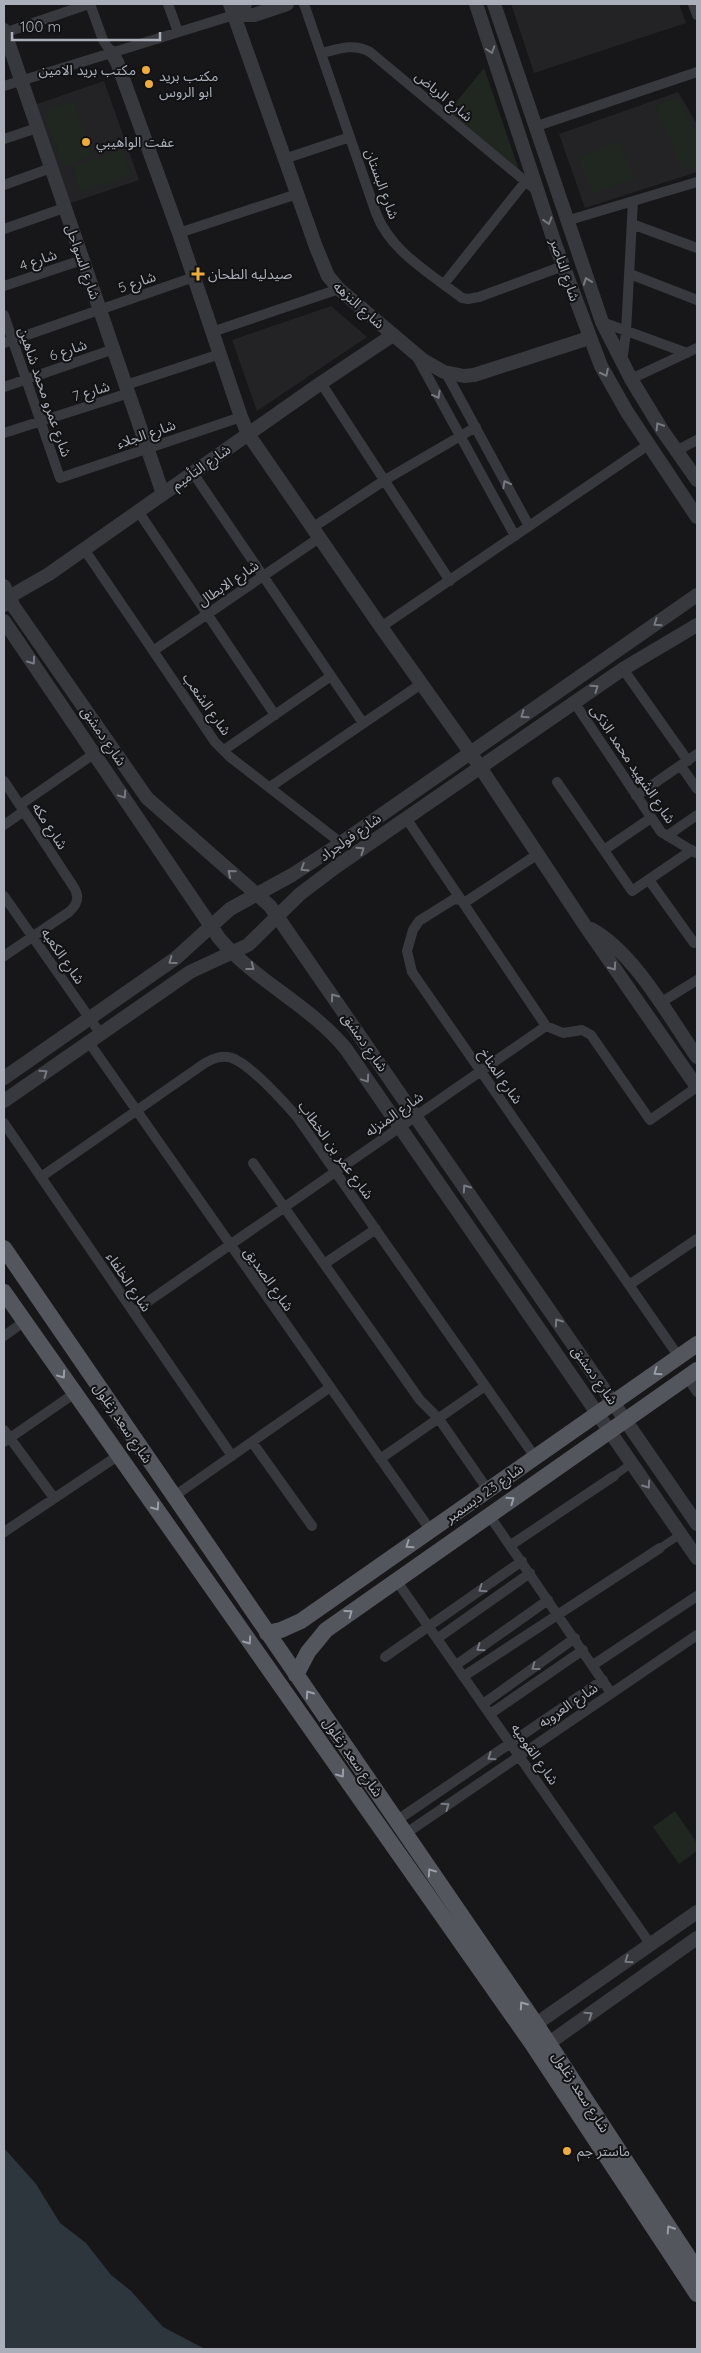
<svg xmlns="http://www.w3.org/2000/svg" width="701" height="2353" font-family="Quicksand,'Noto Sans Arabic',sans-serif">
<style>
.built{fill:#232326}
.green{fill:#1f2720}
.water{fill:#2d363d}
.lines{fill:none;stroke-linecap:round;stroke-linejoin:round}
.pedestrian{stroke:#38393e;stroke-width:8}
.minor{stroke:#38393e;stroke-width:10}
.tertiary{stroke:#38393e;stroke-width:14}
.primary{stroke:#54565d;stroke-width:16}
.oneway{stroke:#777a82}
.oneway2{stroke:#999da7}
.poi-dot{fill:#eead3a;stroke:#121214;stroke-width:2}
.labels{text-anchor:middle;stroke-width:4;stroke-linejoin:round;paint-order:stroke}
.poi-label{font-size:14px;fill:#aaafb9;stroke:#121214;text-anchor:start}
.street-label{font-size:14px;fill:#aaafb9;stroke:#121214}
</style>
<rect width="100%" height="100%" fill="#171719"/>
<!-- built -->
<path class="built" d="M511 4H679L686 23 534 73Z
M104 81 139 180 68 204 34 105Z
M678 92 697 124V172L585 208 559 134Z
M331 306 367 337 257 411 232 340Z"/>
<!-- green -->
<path class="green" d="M484 68 519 170 448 112Z
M677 97 697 134V166L683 170 655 105Z
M73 101 92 155 63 166 43 111Z
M619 141 634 178 592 193 579 157Z
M122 150 131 175 80 192 72 167Z
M675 1811 697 1843V1851L679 1864 653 1827Z"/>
<!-- water -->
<path class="water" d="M4 2148 36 2184 60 2223 86 2243 111 2275 131 2291 163 2327 205 2349H4Z"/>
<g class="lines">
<!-- pedestrian -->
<path class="pedestrian" d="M614 1476 632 1463
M660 1548 681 1534"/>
<!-- minor -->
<path class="minor" d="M90 4 103 40 111 52
M168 4 178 32
M304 4 376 213C390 251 431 274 462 298L468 299 479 297 563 266
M693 4 697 15
M4 33 89 4
M322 53C339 49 353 43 370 52L537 191
M4 86 234 15
M537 126 697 72
M4 139 37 128
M284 159 350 137
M4 185 51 168
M566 221 697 182
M632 224 697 248
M4 229 64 208
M179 233 297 194
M630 274 697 300
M444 284 529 177
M4 286 82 260
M4 315 60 478 241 417
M602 322 687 353
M212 332 339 289
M4 343 194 277
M417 357 515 536
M622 362 626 332 633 201
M446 373 529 526
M631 379 697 348
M321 383 450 581
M126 385 220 354
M4 387 114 349
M4 433 129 393
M676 451 697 440
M193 473 363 723
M138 511 275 715
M312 528 385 480 476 427
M84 549 215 742 230 757 341 843
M381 627 648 445
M153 651 319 538
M623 669 688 761
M574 702 661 832 696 853
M224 750 331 676
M681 766 697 789
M4 781 73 886C80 896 78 904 69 912L4 956
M557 782 632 891 692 850
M270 787 421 684
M636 796 697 754
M20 805 95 753
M406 818 546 1026
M4 825 24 811
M667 836 697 815
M604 850 651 818
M538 854 467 901 454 899 419 921 413 930 407 951 412 972 679 1357
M649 880 694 943
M4 896 100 1033
M660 1003 697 980
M88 1041 431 1531
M4 1123 232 1456
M253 1163 420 1400 439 1419 488 1490
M41 1177 205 1063C214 1058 222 1055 232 1058 251 1065 283 1101 297 1117L535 1457
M324 1264 376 1229
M629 1285 697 1239
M133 1312 546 1026 563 1033 582 1030 591 1035 650 1120 697 1087
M4 1336 25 1321
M687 1377 697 1392
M4 1430 54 1498
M4 1442 75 1393
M252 1442 312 1526
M380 1459 485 1386
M173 1497 329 1388
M489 1515 611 1693
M4 1532 119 1455
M511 1545 614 1476
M396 1580 651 1945
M438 1638 530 1573
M385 1657 522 1561
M456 1665 548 1600
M593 1665 697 1596
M464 1676 660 1548
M483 1704 575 1638
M490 1714 583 1650
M396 1821 603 1680
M405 1834 697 1635"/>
<!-- tertiary -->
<path class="tertiary" d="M230 4 316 247 328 276 339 289 423 360 444 372 464 376 474 375 589 338
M476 4 555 244 601 366 627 412 697 517
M494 4 602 322 631 379 662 430 697 480
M234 15H254L287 4
M234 15 245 4
M4 30 163 494
M111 52 117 62 179 233 241 417 248 434 381 627 470 752 586 927 697 1087
M4 586 14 607 147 798 270 906 697 1524
M4 605 9 597 49 574 321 383 393 335
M4 621 219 938C255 981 310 1005 346 1049L697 1558
M591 929C634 952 669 1017 697 1057
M4 1078 176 958 230 909 292 875 341 843 697 595
M4 1101 190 972 248 945 300 894 337 866 623 669 697 625
M536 2024 697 1912
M549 2043 697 1938"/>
<!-- primary -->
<path class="primary" d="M4 1248 536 2024 697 2270
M4 1292 533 2045 697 2294
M267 1633 281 1630 301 1621 697 1344
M296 1675 308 1652 326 1630 697 1370"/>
</g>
<!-- one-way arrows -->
<defs><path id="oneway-chevron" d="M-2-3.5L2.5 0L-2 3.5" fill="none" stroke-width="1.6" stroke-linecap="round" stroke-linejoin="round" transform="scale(1.25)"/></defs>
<g class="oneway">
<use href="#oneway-chevron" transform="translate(491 50) rotate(72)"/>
<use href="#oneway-chevron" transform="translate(548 221) rotate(73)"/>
<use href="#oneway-chevron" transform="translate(587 281) rotate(-110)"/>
<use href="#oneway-chevron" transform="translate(605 373) rotate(63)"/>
<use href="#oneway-chevron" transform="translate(437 395) rotate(61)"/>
<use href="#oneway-chevron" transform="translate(659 426) rotate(-122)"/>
<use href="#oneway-chevron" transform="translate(506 484) rotate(-118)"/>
<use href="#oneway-chevron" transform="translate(657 623) rotate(145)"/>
<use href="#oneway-chevron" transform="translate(32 661) rotate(55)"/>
<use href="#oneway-chevron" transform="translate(595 688) rotate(-35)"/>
<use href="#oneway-chevron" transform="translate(524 715) rotate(145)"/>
<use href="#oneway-chevron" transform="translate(123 795) rotate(56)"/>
<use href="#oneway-chevron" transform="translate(361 850) rotate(-35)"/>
<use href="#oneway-chevron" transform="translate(304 868) rotate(148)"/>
<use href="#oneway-chevron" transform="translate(231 873) rotate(-140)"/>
<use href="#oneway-chevron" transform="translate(172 961) rotate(144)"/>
<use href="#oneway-chevron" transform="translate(251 967) rotate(38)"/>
<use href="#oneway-chevron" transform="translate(613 967) rotate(55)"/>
<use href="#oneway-chevron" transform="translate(334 997) rotate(-125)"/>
<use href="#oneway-chevron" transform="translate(44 1073) rotate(-35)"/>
<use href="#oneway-chevron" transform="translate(366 1079) rotate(56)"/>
<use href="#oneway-chevron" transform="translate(466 1188) rotate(-125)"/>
<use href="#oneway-chevron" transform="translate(558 1322) rotate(-125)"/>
<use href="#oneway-chevron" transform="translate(647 1485) rotate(55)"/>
<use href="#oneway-chevron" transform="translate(482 1589) rotate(145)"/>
<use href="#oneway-chevron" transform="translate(480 1648) rotate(145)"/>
<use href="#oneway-chevron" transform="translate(535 1667) rotate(144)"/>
<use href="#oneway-chevron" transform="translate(491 1757) rotate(145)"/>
<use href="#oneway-chevron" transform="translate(446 1806) rotate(-35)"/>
<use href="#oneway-chevron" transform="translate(628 1960) rotate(145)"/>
<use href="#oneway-chevron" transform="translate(589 2015) rotate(-35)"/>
</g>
<g class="oneway2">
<use href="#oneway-chevron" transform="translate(657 1372) rotate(145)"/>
<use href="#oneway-chevron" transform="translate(62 1375) rotate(55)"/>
<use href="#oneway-chevron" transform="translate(511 1500) rotate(-35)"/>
<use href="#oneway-chevron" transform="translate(156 1507) rotate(55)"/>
<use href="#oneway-chevron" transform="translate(409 1545) rotate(145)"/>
<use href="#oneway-chevron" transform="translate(349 1613) rotate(-36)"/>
<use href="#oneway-chevron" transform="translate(248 1641) rotate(55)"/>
<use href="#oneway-chevron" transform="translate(309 1694) rotate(-125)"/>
<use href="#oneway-chevron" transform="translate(341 1774) rotate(55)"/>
<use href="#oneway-chevron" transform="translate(431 1872) rotate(-125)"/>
<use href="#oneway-chevron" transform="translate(523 2005) rotate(-125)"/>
<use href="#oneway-chevron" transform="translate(670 2229) rotate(-123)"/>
</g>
<!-- markers -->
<g class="poi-dot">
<circle cx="146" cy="70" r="5"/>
<circle cx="149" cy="84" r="5"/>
<circle cx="86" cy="142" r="5"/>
<path d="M195.5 266.5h5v5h5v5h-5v5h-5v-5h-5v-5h5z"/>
<circle cx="567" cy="2151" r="5"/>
</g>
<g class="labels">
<!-- poi labels -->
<g class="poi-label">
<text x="136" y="75" text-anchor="end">مكتب بريد الامين</text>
<text x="159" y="81">مكتب بريد<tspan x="159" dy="16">ابو الروس</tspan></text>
<text x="96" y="147">عفت الواهيبي</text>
<text x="208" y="279">صيدليه الطحان</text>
<text x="577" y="2156">ماستر جم</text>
</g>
<!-- street labels -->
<g class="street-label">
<text transform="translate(444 96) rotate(40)" y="5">شارع الرياض</text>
<text transform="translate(382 184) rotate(70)" y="5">شارع البستان</text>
<text transform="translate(38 260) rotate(-19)" y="5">شارع 4</text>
<text transform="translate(83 262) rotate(71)" y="5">شارع السواحل</text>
<text transform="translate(565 270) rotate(71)" y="5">شارع الناصر</text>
<text transform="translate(137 282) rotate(-19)" y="5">شارع 5</text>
<text transform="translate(359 305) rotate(42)" y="5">شارع النزهه</text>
<text transform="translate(68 350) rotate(-19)" y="5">شارع 6</text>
<text transform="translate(91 391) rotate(-17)" y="5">شارع 7</text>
<text transform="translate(45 392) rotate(71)" y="5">شارع عمرو محمد شاهين</text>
<text transform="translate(146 434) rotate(-19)" y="5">شارع الجلاء</text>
<text transform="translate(201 467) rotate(-35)" y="5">شارع التأميم</text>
<text transform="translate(228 583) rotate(-34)" y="5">شارع الابطال</text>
<text transform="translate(207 704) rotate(55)" y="5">شارع الشعب</text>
<text transform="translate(104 736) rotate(56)" y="5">شارع دمشق</text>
<text transform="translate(633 764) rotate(56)" y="5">شارع الشهيد محمد الذكى</text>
<text transform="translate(50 826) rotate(57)" y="5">شارع مكه</text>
<text transform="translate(350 837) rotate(-35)" y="5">شارع فولجراد</text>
<text transform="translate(63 956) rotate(55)" y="5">شارع الكعبه</text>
<text transform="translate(365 1042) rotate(55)" y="5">شارع دمشق</text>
<text transform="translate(501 1076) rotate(55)" y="5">شارع المناخ</text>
<text transform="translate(394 1114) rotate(-35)" y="5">شارع المنزله</text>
<text transform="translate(336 1150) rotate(54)" y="5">شارع عمر بن الخطاب</text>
<text transform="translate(269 1279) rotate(55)" y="5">شارع الصديق</text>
<text transform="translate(129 1282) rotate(56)" y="5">شارع الخلفاء</text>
<text transform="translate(595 1375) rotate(55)" y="5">شارع دمشق</text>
<text transform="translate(123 1423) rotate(56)" y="5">شارع سعد زغلول</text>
<text transform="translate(484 1493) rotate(-35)" y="5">شارع 23 ديسمبر</text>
<text transform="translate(568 1705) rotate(-34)" y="5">شارع العروبه</text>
<text transform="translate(535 1754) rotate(55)" y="5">شارع القوميه</text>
<text transform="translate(353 1757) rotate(55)" y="5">شارع سعد زغلول</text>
<text transform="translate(581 2092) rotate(57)" y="5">شارع سعد زغلول</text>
</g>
</g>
<!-- border -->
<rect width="701" height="2353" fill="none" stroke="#aaafb9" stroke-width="10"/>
<!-- scale -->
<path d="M12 32v8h148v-8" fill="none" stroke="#aaafb9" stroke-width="2.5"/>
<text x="20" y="32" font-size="15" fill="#aaafb9" stroke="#121214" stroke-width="4" paint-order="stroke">100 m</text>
</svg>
